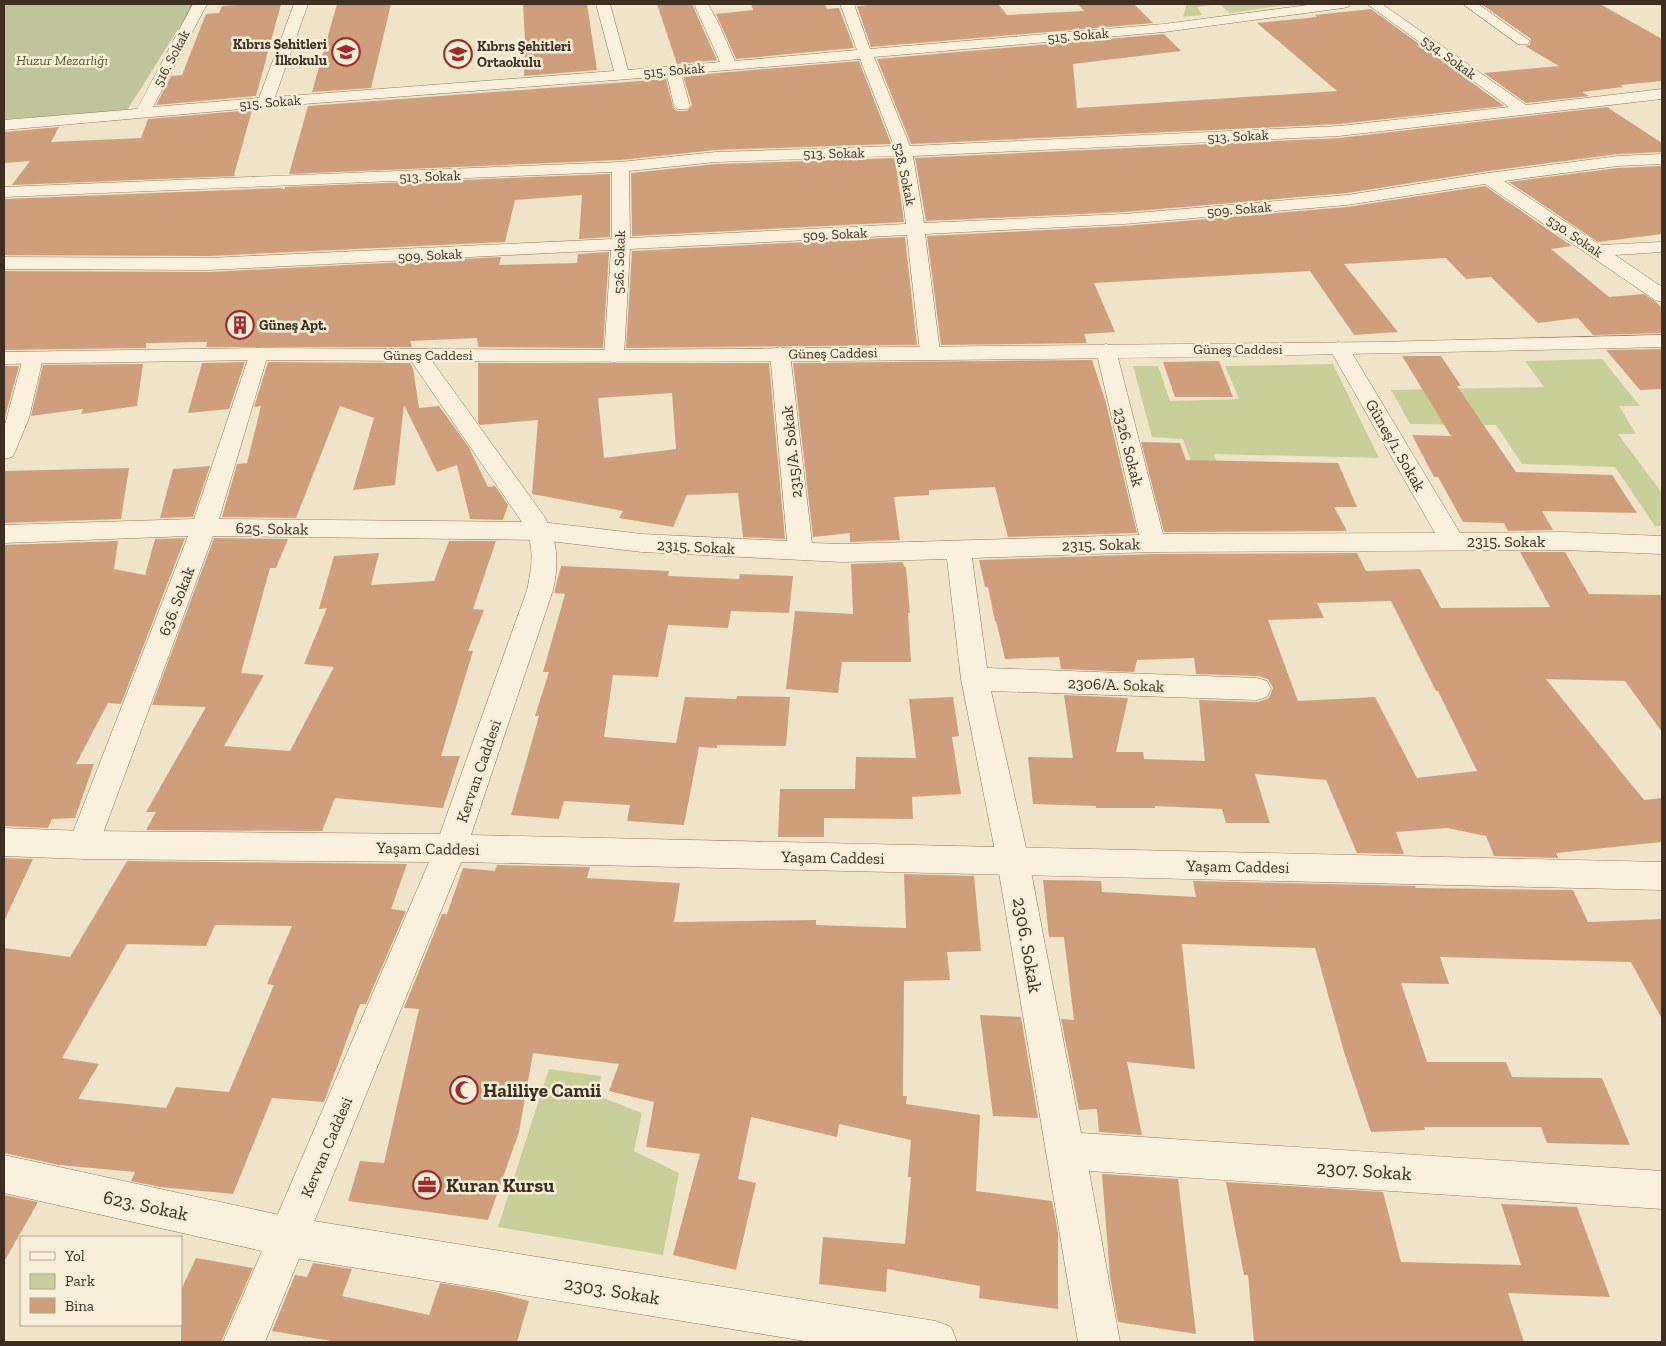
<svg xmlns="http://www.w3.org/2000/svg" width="1666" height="1346" font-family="'Zilla Slab',serif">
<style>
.green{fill:#c9cf9b}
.cemetery{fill:#bfc49a}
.building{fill:#cf9f7d;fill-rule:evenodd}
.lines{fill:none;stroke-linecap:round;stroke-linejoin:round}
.minor-casing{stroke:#8d765c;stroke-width:1}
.tertiary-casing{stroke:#8d765c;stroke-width:1}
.minor{fill:#faf1dc;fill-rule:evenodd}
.tertiary{fill:#faf1dc;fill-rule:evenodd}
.labels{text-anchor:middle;stroke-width:5;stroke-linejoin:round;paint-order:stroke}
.far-street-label{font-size:14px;fill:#3d2e20;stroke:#f7eed8}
.far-poi-label{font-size:14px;font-weight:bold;fill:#3d2e20;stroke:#f7eed8;text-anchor:start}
.far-park-label{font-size:14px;font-style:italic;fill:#4d5a26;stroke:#f7eed8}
.street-label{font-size:16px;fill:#3d2e20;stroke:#f7eed8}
.near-street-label{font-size:19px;fill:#3d2e20;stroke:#f7eed8}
.near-poi-label{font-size:19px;font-weight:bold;fill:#3d2e20;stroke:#f7eed8;text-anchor:start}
</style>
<rect width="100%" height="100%" fill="#f0e4c8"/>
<!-- green -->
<path class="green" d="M1187 4H1293L1230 13 1219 4 1197 7 1202 15 1183 17Z
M1602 359 1640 406H1619L1636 434H1618L1662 493V526H1655L1615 467 1522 464 1496 425 1410 424 1391 390 1544 387 1525 361Z
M1333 364 1379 458 1214 454 1237 523H1213L1183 439 1152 437 1133 366H1158L1170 401 1239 399 1225 366Z
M549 1069 601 1076 598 1096 642 1113 634 1151 679 1173 663 1255 498 1227Z"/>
<!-- cemetery -->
<path class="cemetery" d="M4 4H194L126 112 4 119Z"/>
<!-- building -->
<path class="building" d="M253 4H281L256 96 156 105 171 76 182 75 206 14 219 13 222 6Z
M337 4H391L371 88 312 92Z
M523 4H587L597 70 524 76 525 39Z
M657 4H692L717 60 677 64Z
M751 4H825L827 9 839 8 854 48 736 59 716 14 753 10Z
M878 4H998L1007 15 1084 11 1078 4H1134L1153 23 871 47 857 6Z
M1481 4H1600L1662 39V81L1620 85 1623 87 1582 92 1589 96 1526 103 1484 73 1559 66 1525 46 1530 45 1531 39Z
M1371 9 1504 106 1339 124 911 144 877 59 1164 34 1181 51 1073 64 1077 108 1337 91 1257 23 1317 17 1315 15Z
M859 61 891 144 716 150 620 160 289 174 308 106 666 79 673 107 677 111H687L692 105 683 76Z
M1607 107 1662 143V152L1618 154 1488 171 1347 193 1124 212 926 221 915 158 1339 138Z
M252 110 234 175 236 176 12 185 30 161 4 163V132L59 127 51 142 141 138 148 119Z
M895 158 904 222 632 236 631 173 716 164Z
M1662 166V234L1598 242 1509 182 1618 168Z
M610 174V237L579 239 582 195 515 200 505 242 209 256 4 255V199L279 188 285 189V187Z
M1485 186 1572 246 1551 249 1609 297 1644 294 1656 302 1662 308V333L1593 335 1578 318 1538 323 1491 277 1466 279 1446 258 1344 264 1398 332 1354 335 1310 271 1094 283 1115 332 1084 334 1087 343 941 345 927 236 1124 226 1347 207Z
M905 237 917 345 626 348 632 251Z
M609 252 603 348 478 347 477 338 410 341 412 347H206L207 342 146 343V348L4 350V271L209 272 501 257 499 265 577 263 578 254Z
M1662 349V389L1640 390 1606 350Z
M1402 356H1441L1461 386H1457L1516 472 1612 475 1637 513 1542 511 1553 530 1508 531 1504 523 1463 522 1438 477H1434L1412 435 1451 436Z
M1092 360 1106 403 1137 533 1008 537 995 487 929 490V495L894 497 900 540 850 542V533L813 537 793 363Z
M1219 361 1233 397H1175L1163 362Z
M245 362 229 409 188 413 202 363Z
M268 362 410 363 413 368 419 408 439 406 468 446 488 487 495 486 508 505 503 520 470 519 457 465 437 472 404 405 395 485 353 490 374 418 340 406 296 518 222 517 237 464 247 463 261 406 254 407Z
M478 363H769L785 539 743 537 738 493 687 495 673 527 619 518 623 511 532 494 538 420 480 425 478 422ZM672 393 676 449 604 458 598 398Z
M143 364 137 406 81 414 83 409 31 416 43 365Z
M4 366H19L4 421Z
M1141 442 1180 443 1186 460 1338 463 1357 507H1334L1347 531 1164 532Z
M210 466 193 517 160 518 173 469Z
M129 468 121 519 4 523V471Z
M185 538 121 704 108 703 76 764H94L75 818 52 819 48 828 4 826V545L118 541 114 569 145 575 155 539Z
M214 538 288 539 276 568H270L241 673 264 675 224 746 290 751 334 667 304 664 327 608 319 609 334 556 379 553 371 585 434 581 449 541H496L473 609 484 610 468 651H473L441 756H460L443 808 335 798 322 831 146 830 156 812H146L206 707 152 705Z
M1520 552H1565L1589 594 1662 595V732L1625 681 1546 679 1644 800 1662 798V842L1556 853 1558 858 1494 856 1486 836 1447 828 1396 832 1404 854 1357 853 1326 780 1255 774 1270 823H1226L1222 809 1155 806V808H1096V806L1033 804 1028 757 1073 758 1064 695 1128 698 1116 752H1143L1144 759 1205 761 1199 700 1258 702 1269 698 1273 688 1268 679 1258 676 1196 674 1194 658 1137 660 1134 672 1061 669 1059 657 1005 659 996 621H995L988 587H985L979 560 1153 554 1357 553 1366 571 1420 569 1441 608 1550 607ZM1391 601 1436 691H1438L1477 771 1417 778 1375 697 1298 701 1268 620 1324 618 1317 603Z
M903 562 904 567H906L910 613H908L911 662H842L838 693 786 689 795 611 853 614 851 564Z
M561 566 669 571 668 576 739 579 740 574 793 576 789 613 731 611 728 628 668 625 658 677 613 675 604 737 676 743 685 697 736 699 737 696 790 697 786 746 717 745V748L699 747 684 825 627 821 630 805 564 801 559 819 511 815 539 716H535L549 672H543L565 594 554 593Z
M953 697 959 736 952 737 961 794 912 797 913 819 824 818V837H778L780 789H855L856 757 916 758 909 699Z
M4 858 33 859 4 921Z
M127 861 407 864 391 909 406 911 366 1004H360L324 1102 272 1098 233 1194 160 1187 131 1181 135 1172 59 1165 4 1153V948L70 957ZM215 925 292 926 267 984 274 985 229 1092 176 1087 166 1108 78 1099 99 1064 62 1058 127 944 206 946Z
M497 865 590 867 587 878 680 883 674 922 816 920V925L906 928 904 874 974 876 981 951 947 952 950 980 904 981 903 1096H907L906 1104 980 1115 976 1191 1052 1201 1058 1232V1309L979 1298 980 1286 887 1269 886 1292 819 1284 823 1237 905 1244 911 1177H908L911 1140 839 1124 837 1137 751 1117 738 1179 756 1183 736 1270 673 1255 700 1154 646 1147 654 1102 609 1091 619 1064 533 1053 519 1132 488 1220 348 1201 360 1161 384 1163 419 1009 404 1008 442 914H447L463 868 495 871Z
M1043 880 1101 881 1102 892 1196 897 1193 881 1415 886 1416 888 1573 890 1588 922 1662 919V1019L1631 962 1440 957 1449 984 1401 983 1427 1062H1506L1512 1077 1602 1078 1630 1145 1547 1143 1541 1127H1424L1425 1130 1371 1132 1345 1055 1315 948 1182 944 1195 1069 1127 1062 1142 1135 1099 1132 1097 1109 1079 1110 1061 1019 1074 1020 1064 937H1049Z
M980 1015 1021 1017 1038 1118 993 1116Z
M1102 1174 1178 1179 1196 1334 1118 1322 1110 1276Z
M1226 1182 1383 1192 1401 1262 1521 1265 1501 1204 1577 1207 1610 1297 1508 1293 1524 1342H1254L1248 1275H1244Z
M4 1195 38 1202 4 1262Z
M196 1258 253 1268 221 1342H181V1290Z
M313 1263 352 1269 342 1296 429 1315 440 1283 495 1292 529 1301 517 1342H337L272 1331 295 1275 307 1277Z"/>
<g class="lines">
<defs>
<path id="minor" d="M193 4H207L153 107 259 98 294 4H308L275 97 614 71 596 4H610L628 70 720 62 694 4H708L718 22 735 61 857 50 840 4H854L870 49 1164 24 1315 4H1350L1348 7 1343 8 1164 32 874 57 910 146 1339 126 1509 107 1367 4H1382L1526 105 1662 89V99L1339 136 913 156 924 223 1124 214 1347 195 1488 173 1618 156 1662 154V164L1618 166 1504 181 1600 245 1662 242V252L1615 255 1662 287V302L1655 300 1485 184 1347 205 1124 224 925 234 940 352 937 356 930 358 923 356 920 352 907 235 630 249 624 356 621 360 614 362 607 360 604 356 611 250 209 270 4 269V257L209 258 612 239V172L4 197V187L620 162 716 152 894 146 860 59 681 74 690 106 687 109H677L674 106 667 76 265 107 4 130V120L137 109ZM897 156 906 224 630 238 629 171 716 162Z
M1463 4H1478L1530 41 1528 44H1518Z
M1339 342 1346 344 1349 348 1460 533 1564 532 1662 536V554L1564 550 1153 552 972 558 987 668 1257 678 1267 681 1271 689 1267 697 1257 700 991 691 1029 861 1081 1133 1662 1171V1209L1089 1171 1120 1342H1078L997 861 961 679 947 559 842 562 642 552 541 540 213 536 95 855 84 859 73 855 68 845 188 536 4 543V525L194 519 251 350 258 348 265 350 268 354 219 519 541 522 642 534 787 541 770 353 773 349 780 347 787 349 790 353 812 543 842 544 1139 535 1096 350 1099 346 1106 344 1113 346 1116 350 1163 534 1435 533 1329 348 1332 344Z
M33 352 40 354 43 358 29 418 15 452 12 457 4 459V428L23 358 26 354Z
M4 1155 289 1217 936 1321 951 1327 957 1342H811L289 1257 4 1193Z"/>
<path id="tertiary" d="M1662 335V347C1252 357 842 364 432 361L544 516C558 540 559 563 553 590L471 835 1662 862V890L461 862 265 1342H223L429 862 84 859 4 856V828L84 831 440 834 527 590C532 568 535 546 524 525L411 361 258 360 4 364V352L258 348 614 350 1378 342Z"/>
</defs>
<!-- minor casing -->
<use href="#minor" class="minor-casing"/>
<!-- tertiary casing -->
<use href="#tertiary" class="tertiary-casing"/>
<!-- minor -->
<use href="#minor" class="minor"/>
<!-- tertiary -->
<use href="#tertiary" class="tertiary"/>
</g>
<!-- icons -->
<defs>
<symbol id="school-ring" viewBox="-11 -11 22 22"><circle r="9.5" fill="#f7eed8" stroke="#9e2a2b" stroke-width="1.5"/><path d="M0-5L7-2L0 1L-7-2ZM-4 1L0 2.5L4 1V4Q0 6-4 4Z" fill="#9e2a2b"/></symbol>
<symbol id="building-ring" viewBox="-11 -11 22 22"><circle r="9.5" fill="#f7eed8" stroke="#9e2a2b" stroke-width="1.5"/><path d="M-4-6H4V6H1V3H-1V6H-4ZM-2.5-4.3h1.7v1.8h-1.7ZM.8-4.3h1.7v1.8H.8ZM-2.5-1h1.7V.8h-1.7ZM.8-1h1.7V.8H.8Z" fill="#9e2a2b"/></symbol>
<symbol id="mosque-ring" viewBox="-11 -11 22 22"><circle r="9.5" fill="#f7eed8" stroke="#9e2a2b" stroke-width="1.5"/><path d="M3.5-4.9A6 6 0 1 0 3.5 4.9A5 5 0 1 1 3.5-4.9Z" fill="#9e2a2b"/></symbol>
<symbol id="office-ring" viewBox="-11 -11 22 22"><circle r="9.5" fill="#f7eed8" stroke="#9e2a2b" stroke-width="1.5"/><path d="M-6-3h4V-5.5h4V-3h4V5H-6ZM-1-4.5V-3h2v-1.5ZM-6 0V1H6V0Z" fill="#9e2a2b"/></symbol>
</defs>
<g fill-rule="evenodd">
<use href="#school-ring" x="330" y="36" width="32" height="32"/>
<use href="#school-ring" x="442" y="38" width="32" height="32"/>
<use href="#building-ring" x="224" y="309" width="32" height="32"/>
<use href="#mosque-ring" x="448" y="1074" width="32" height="32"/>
<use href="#office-ring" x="411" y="1169" width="32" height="32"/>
</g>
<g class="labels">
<!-- far-street labels -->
<g class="far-street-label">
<text transform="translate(1078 35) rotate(-5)" y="5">515. Sokak</text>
<text transform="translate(1449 57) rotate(36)" y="5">534. Sokak</text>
<text transform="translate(171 58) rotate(-62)" y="5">516. Sokak</text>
<text transform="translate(674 70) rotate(-5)" y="5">515. Sokak</text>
<text transform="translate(270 102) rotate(-5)" y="5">515. Sokak</text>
<text transform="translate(1238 136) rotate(-3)" y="5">513. Sokak</text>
<text transform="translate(834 153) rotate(-1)" y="5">513. Sokak</text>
<text transform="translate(905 174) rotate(78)" y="5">528. Sokak</text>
<text transform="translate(430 176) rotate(-2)" y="5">513. Sokak</text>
<text transform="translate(1239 209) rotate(-5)" y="5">509. Sokak</text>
<text transform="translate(835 234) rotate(-3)" y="5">509. Sokak</text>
<text transform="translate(1575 236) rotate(34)" y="5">530. Sokak</text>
<text transform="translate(430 255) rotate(-3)" y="5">509. Sokak</text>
<text transform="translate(619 262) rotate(-88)" y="5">526. Sokak</text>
<text x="1238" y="354">Güneş Caddesi</text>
<text transform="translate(833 353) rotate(-1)" y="5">Güneş Caddesi</text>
<text x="428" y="360">Güneş Caddesi</text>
</g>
<!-- far-poi labels -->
<g class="far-poi-label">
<text x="327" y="49" text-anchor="end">Kıbrıs Şehitleri<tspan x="327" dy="16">İlkokulu</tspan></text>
<text x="477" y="51">Kıbrıs Şehitleri<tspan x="477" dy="16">Ortaokulu</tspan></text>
<text x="259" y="330">Güneş Apt.</text>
</g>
<!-- far-park labels -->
<g class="far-park-label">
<text x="62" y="65">Huzur Mezarlığı</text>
</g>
<!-- street labels -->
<g class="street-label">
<text transform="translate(1396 445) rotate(60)" y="6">Güneş/1. Sokak</text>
<text transform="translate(1129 447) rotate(76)" y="6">2326. Sokak</text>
<text transform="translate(791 452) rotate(-96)" y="6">2315/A. Sokak</text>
<text transform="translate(272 528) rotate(1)" y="6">625. Sokak</text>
<text x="1506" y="547">2315. Sokak</text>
<text transform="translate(1101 544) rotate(-1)" y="6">2315. Sokak</text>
<text transform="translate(696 546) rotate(3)" y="6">2315. Sokak</text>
<text transform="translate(176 601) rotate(-69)" y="6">636. Sokak</text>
<text transform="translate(1116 684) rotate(2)" y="6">2306/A. Sokak</text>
<text transform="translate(478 771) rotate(-71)" y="6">Kervan Caddesi</text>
<text transform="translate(428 848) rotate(1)" y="6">Yaşam Caddesi</text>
<text transform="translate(833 857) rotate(1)" y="6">Yaşam Caddesi</text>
<text transform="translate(1238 866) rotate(1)" y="6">Yaşam Caddesi</text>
<text transform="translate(326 1147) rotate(-67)" y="6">Kervan Caddesi</text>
</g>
<!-- near-street labels -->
<g class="near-street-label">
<text transform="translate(1028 945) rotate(80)" y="7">2306. Sokak</text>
<text transform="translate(1364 1170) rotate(4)" y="7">2307. Sokak</text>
<text transform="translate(146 1205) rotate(12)" y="7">623. Sokak</text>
<text transform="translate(612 1290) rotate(9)" y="7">2303. Sokak</text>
</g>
<!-- near-poi labels -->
<g class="near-poi-label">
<text x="483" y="1097">Haliliye Camii</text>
<text x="446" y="1192">Kuran Kursu</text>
</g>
</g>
<!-- border -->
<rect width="1666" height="1346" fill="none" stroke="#3d2e20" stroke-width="10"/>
<!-- legend -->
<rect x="20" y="1236" width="162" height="90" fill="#f7eed8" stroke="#ada18e"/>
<rect x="30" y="1252" width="25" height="8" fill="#faf1dc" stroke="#ada18e"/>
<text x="65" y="1261" font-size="15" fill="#3d2e20">Yol</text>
<rect x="30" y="1274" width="25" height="15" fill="#c9cf9b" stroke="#ada18e"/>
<text x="65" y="1286" font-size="15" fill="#3d2e20">Park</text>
<rect x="30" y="1298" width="25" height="15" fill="#cf9f7d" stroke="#ada18e"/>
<text x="65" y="1311" font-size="15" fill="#3d2e20">Bina</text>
</svg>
